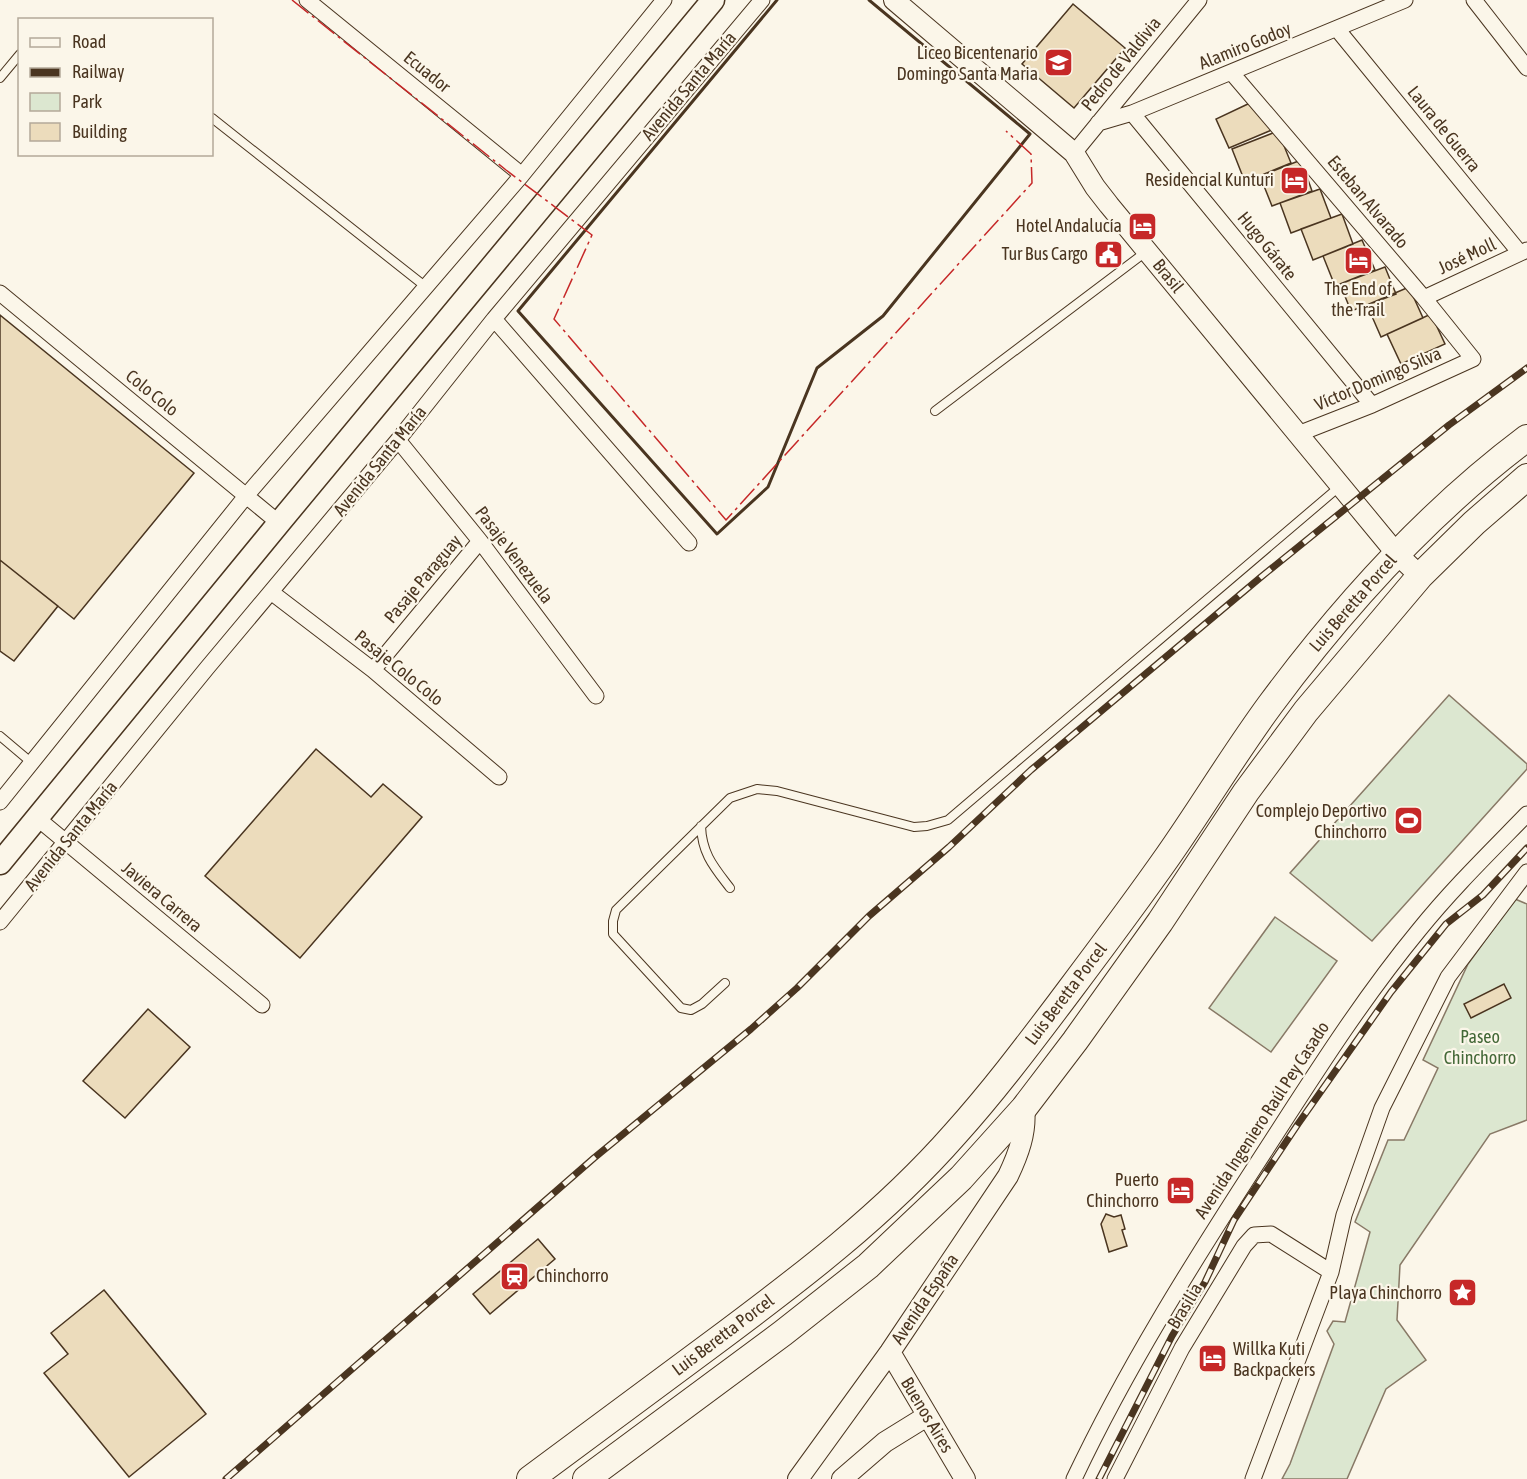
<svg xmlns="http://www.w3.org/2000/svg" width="1527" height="1479" font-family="'Asap Condensed',sans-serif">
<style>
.green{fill:#dce7d0;stroke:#887966;stroke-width:1.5}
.building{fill:#ecdcbc;stroke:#4a3520;stroke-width:1.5}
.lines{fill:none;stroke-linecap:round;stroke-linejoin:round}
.service-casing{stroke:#4a3520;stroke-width:10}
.minor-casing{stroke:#4a3520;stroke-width:17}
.tertiary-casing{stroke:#4a3520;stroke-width:22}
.secondary-casing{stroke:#4a3520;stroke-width:25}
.primary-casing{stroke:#4a3520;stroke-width:28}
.service{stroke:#fbf6e9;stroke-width:8}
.minor{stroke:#fbf6e9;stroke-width:15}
.tertiary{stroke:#fbf6e9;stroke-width:20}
.secondary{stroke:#fbf6e9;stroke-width:22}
.primary{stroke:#fbf6e9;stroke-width:26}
.rail-casing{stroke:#4a3520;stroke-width:7}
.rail{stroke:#fbf6e9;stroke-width:4.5;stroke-dasharray:14;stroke-linecap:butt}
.wall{stroke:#4a3520;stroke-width:3}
.power{stroke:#c62828;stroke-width:1.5;stroke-dasharray:21 4.5 3 4.5;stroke-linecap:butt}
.labels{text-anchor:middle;stroke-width:4.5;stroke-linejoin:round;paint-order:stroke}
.street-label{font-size:18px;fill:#4a3520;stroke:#fbf6e9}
.poi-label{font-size:18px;fill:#4a3520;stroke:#fbf6e9;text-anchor:end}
.park-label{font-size:18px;fill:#436837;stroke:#fbf6e9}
</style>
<rect width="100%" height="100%" fill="#fbf6e9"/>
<!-- green -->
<path class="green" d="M1449 695 1527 764V769L1372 941 1290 873Z
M1515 899 1527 904V1120L1490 1134 1400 1265 1397 1320 1426 1360 1386 1389 1347 1479H1282L1290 1464 1334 1344 1327 1331 1333 1321 1345 1322 1370 1232 1355 1222 1388 1140H1404L1438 1068 1423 1060 1468 964Z
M1275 917 1337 961 1271 1052 1209 1008Z"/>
<!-- building -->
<path class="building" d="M1073 4 1125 48 1074 108 1022 64Z
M1250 103 1274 129 1229 148 1216 119Z
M1278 131 1291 163 1245 182 1232 149Z
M1301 160 1312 191 1272 206 1260 176Z
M1320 189 1331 218 1291 233 1280 203Z
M1342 214 1353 244 1313 260 1301 229Z
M1362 240 1375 270 1335 286 1323 256Z
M1385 267 1396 294 1351 311 1340 284Z
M1409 287 1423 318 1381 337 1367 305Z
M1431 314 1445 344 1401 364 1387 334Z
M0 315 194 473 74 619 0 560Z
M0 560 58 606 14 661 0 651Z
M316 749 371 797 383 784 422 817 300 958 205 876Z
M1504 984 1511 998 1471 1018 1464 1004Z
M148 1009 190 1047 125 1118 83 1081Z
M1106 1214 1114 1217 1121 1215 1125 1229 1122 1230 1127 1246 1109 1252 1101 1224Z
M538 1239 555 1259 490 1314 473 1294Z
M104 1290 206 1414 129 1477 44 1373 68 1354 51 1333Z"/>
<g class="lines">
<defs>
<path id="service" d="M0 78 20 54
M212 118 426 287
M935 411 1147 251
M0 736 32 763
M701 826C702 854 714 867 730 888
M725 983 702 1004 691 1010 681 1008 613 934V921L616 910 730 798 757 789 777 791 914 827 927 826 948 820 1339 487"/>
<path id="minor" d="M307 0 522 175
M1474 0 1527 68
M1337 29 1520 253
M1231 72 1424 298 1473 359 1372 405 1298 434
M1132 113 1372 405
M1098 123 1132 113 1405 0
M1074 153 1199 0
M0 293 279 523
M1424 298 1527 250
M494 319 689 543
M398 440 480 541 596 696
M271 592 373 670 499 777
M373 670 480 541
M0 802 246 496 522 175 664 0
M37 818 262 1005
M0 922 207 668 398 440 494 319 762 0
M1074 1479C1126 1369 1190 1267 1256 1165 1308 1085 1358 1004 1419 930 1452 889 1490 852 1527 814
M1115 1479 1182 1348 1244 1246 1254 1235 1271 1234 1331 1272
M1253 1479 1331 1272 1344 1215 1382 1108 1448 977 1527 872"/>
<path id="tertiary" d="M894 0 1074 153 1095 187 1109 205 1396 553 1420 576
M890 1352 965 1479
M798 1479 890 1352 1008 1176C1018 1155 1027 1132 1024 1108
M842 1479 885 1442 927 1416"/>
<path id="secondary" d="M0 863 279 523 713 0"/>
<path id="primary" d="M530 1479C591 1434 651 1389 712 1344 798 1280 884 1215 955 1134 992 1093 1026 1048 1060 1003 1096 955 1133 906 1168 856 1203 806 1234 754 1270 705 1344 605 1427 513 1527 438
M586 1479 783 1333 868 1266 961 1178 1024 1108 1075 1041 1160 922 1246 792 1306 711 1420 576 1474 523 1527 477"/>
</defs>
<!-- service casing -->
<use href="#service" class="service-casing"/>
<!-- minor casing -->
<use href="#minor" class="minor-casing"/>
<!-- tertiary casing -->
<use href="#tertiary" class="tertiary-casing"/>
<!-- secondary casing -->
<use href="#secondary" class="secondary-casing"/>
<!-- primary casing -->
<use href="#primary" class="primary-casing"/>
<!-- service -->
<use href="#service" class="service"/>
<!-- minor -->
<use href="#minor" class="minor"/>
<!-- tertiary -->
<use href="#tertiary" class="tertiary"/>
<!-- secondary -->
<use href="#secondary" class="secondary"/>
<!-- primary -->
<use href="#primary" class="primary"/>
<defs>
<path id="rail" d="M226 1479 594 1158 751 1029 797 988 869 916 949 847 1031 770 1261 577 1449 425 1527 368
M1099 1479 1172 1336 1205 1282 1234 1220 1298 1124 1391 992 1446 924 1483 895 1527 848"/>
</defs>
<!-- rail casing -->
<use href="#rail" class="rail-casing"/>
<!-- rail -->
<use href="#rail" class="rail"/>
<!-- wall -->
<path class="wall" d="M777 0 518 311 717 534 768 487 817 368 883 316 1030 134 869 0"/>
<!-- power -->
<path class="power" d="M292 0 506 170 592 235 554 319 726 520 1032 183 1031 154 1006 131"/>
</g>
<!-- icons -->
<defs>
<symbol id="school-square" viewBox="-11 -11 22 22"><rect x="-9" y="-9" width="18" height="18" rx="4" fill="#c62828" stroke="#fbf6e9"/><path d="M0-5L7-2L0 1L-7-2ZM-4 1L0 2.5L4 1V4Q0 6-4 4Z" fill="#fff"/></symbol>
<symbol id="hotel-square" viewBox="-11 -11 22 22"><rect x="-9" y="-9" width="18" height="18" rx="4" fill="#c62828" stroke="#fbf6e9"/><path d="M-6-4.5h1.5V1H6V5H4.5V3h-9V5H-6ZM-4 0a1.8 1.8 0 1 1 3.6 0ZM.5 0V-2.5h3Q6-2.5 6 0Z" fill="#fff"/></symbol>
<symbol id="civic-square" viewBox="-11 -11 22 22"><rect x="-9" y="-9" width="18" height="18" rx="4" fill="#c62828" stroke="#fbf6e9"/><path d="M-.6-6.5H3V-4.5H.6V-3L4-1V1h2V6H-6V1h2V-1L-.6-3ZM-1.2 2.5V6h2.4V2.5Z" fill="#fff"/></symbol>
<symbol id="stadium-square" viewBox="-11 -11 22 22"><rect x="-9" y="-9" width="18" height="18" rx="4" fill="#c62828" stroke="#fbf6e9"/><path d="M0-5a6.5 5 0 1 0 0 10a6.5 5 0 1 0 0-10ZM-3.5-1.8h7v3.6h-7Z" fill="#fff"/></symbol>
<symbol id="station-square" viewBox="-11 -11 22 22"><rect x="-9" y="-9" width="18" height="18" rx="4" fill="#c62828" stroke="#fbf6e9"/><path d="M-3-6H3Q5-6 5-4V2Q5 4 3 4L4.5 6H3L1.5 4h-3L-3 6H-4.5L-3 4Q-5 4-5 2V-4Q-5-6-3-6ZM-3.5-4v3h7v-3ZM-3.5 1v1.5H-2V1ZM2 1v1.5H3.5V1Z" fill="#fff"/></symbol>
<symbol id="sight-square" viewBox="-11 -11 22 22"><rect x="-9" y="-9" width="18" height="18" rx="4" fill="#c62828" stroke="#fbf6e9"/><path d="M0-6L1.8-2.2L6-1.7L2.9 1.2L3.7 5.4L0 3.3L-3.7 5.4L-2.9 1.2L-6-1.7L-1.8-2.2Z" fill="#fff"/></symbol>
</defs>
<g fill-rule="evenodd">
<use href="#school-square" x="1042" y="46" width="33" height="33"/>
<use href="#hotel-square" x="1278" y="164" width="33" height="33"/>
<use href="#hotel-square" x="1126" y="210" width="33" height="33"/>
<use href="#civic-square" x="1092" y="238" width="33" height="33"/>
<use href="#hotel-square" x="1342" y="244" width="33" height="33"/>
<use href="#stadium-square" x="1392" y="804" width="33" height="33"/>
<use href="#hotel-square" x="1164" y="1174" width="33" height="33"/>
<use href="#station-square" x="498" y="1260" width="33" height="33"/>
<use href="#sight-square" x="1446" y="1276" width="33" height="33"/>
<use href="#hotel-square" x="1196" y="1342" width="33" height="33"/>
</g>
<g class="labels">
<!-- street labels -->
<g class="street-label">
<text transform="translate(1245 46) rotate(-22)" y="6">Alamiro Godoy</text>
<text transform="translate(1121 64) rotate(-51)" y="6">Pedro de Valdivia</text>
<text transform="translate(427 72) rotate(39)" y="6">Ecuador</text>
<text transform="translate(689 86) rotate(-50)" y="6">Avenida Santa María</text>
<text transform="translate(1444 129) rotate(51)" y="6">Laura de Guerra</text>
<text transform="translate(1368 202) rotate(50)" y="6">Esteban Alvarado</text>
<text transform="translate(1267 246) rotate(51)" y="6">Hugo Gárate</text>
<text transform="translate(1467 256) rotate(-25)" y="6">José Moll</text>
<text transform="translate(1168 276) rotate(51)" y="6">Brasil</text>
<text transform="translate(1378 379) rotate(-23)" y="6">Víctor Domingo Silva</text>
<text transform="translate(152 393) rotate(39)" y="6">Colo Colo</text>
<text transform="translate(380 461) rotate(-51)" y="6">Avenida Santa María</text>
<text transform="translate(514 555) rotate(53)" y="6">Pasaje Venezuela</text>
<text transform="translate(423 579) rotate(-50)" y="6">Pasaje Paraguay</text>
<text transform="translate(1353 603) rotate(-49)" y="6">Luis Beretta Porcel</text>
<text transform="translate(399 668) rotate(39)" y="6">Pasaje Colo Colo</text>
<text transform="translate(71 836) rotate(-51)" y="6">Avenida Santa María</text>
<text transform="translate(162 897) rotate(40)" y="6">Javiera Carrera</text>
<text transform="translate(1066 994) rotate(-53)" y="6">Luis Beretta Porcel</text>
<text transform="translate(1262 1120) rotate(-57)" y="6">Avenida Ingeniero Raúl Pey Casado</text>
<text transform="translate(925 1299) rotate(-56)" y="6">Avenida España</text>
<text transform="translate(1185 1306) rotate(-59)" y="6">Brasilia</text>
<text transform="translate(723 1335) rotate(-37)" y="6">Luis Beretta Porcel</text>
<text transform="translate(927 1415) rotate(59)" y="6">Buenos Aires</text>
</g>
<!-- poi labels -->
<g class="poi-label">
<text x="1038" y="59">Liceo Bicentenario<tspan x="1038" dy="21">Domingo Santa Maria</tspan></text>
<text x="1274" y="186">Residencial Kunturi</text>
<text x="1122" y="232">Hotel Andalucía</text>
<text x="1088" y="260">Tur Bus Cargo</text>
<text x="1358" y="295" text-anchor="middle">The End of<tspan x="1358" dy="21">the Trail</tspan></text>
<text x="1387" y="817">Complejo Deportivo<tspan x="1387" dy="21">Chinchorro</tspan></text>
<text x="1159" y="1186">Puerto<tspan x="1159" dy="21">Chinchorro</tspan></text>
<text x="536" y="1282" text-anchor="start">Chinchorro</text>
<text x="1442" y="1299">Playa Chinchorro</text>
<text x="1233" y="1355" text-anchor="start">Willka Kuti<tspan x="1233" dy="21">Backpackers</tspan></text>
</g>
<!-- park labels -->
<g class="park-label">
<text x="1480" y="1043">Paseo<tspan x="1480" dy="21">Chinchorro</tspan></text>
</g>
</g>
<!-- legend -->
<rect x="18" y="18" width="195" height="138" fill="#fbf6e9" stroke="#b4a999" stroke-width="1.5"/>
<rect x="30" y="38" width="30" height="9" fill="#fbf6e9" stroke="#b4a999" stroke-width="1.5"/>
<text x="72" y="48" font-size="18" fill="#4a3520">Road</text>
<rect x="30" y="68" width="30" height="9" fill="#4a3520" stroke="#b4a999" stroke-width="1.5"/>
<text x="72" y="78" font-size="18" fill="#4a3520">Railway</text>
<rect x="30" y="93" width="30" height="18" fill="#dce7d0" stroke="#b4a999" stroke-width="1.5"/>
<text x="72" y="108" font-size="18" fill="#4a3520">Park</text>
<rect x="30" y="123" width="30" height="18" fill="#ecdcbc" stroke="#b4a999" stroke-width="1.5"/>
<text x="72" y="138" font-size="18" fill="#4a3520">Building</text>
</svg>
